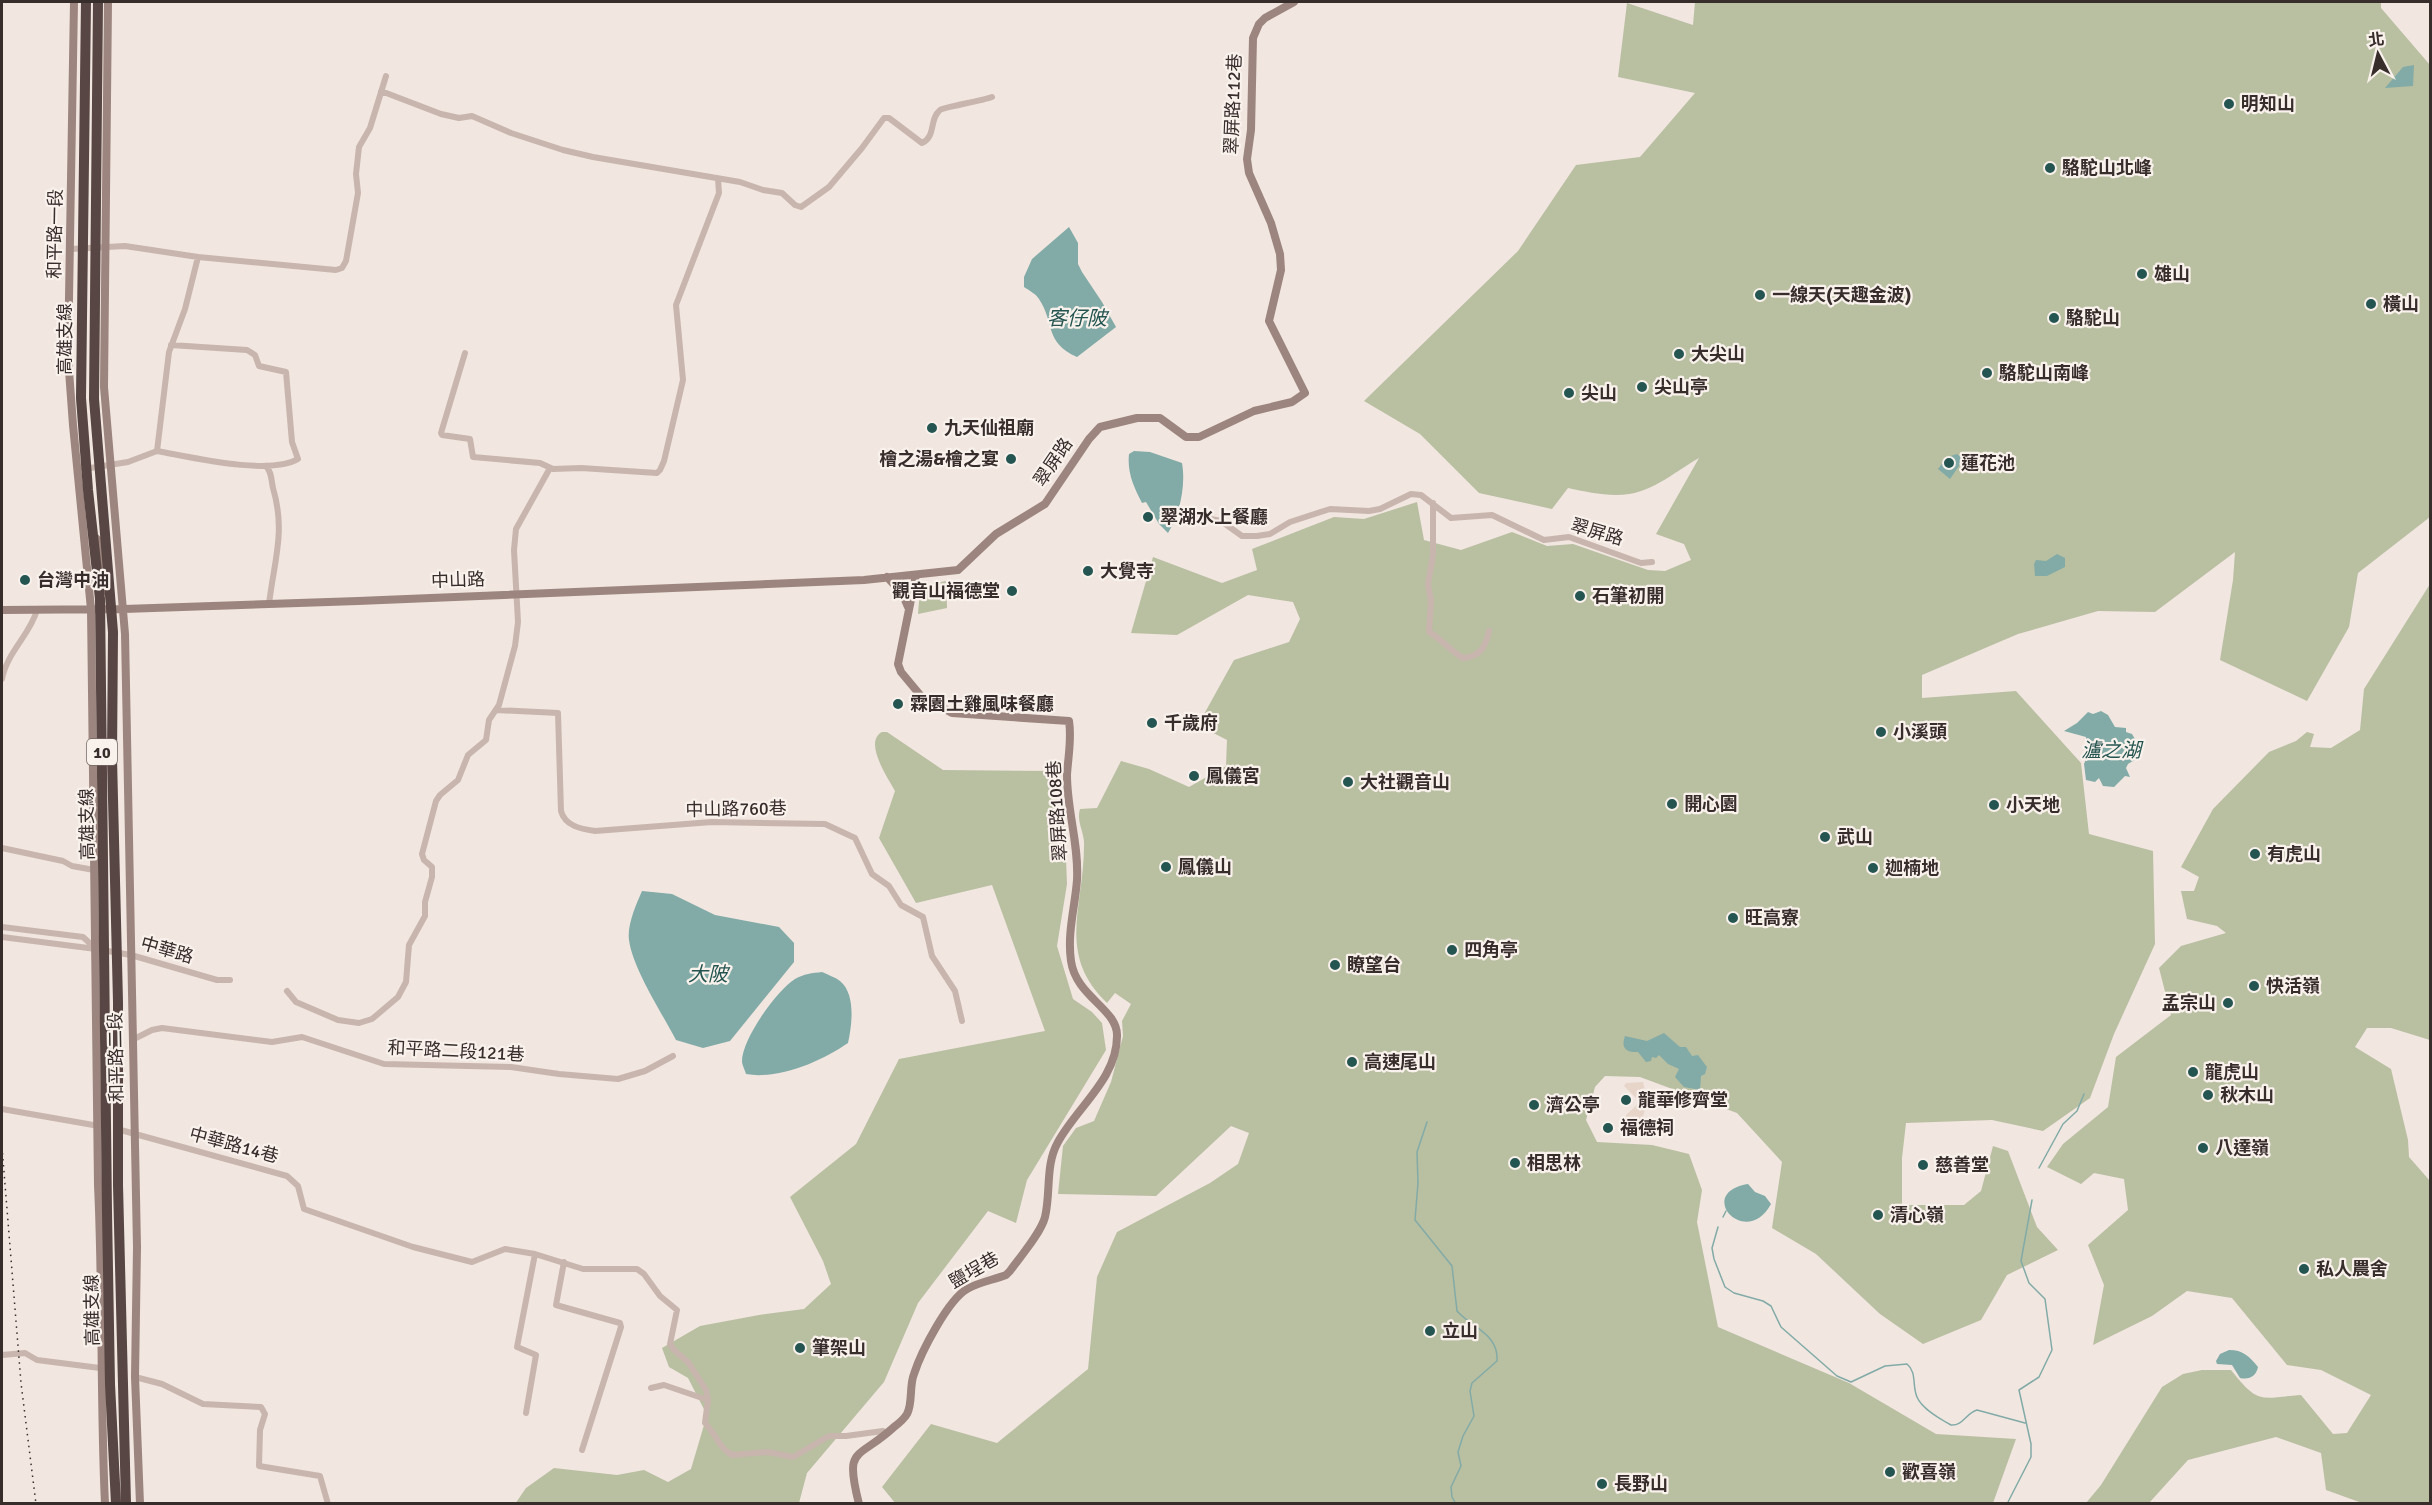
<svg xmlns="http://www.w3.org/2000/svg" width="2432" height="1505" font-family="Signika,'Noto Sans TC',sans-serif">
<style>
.green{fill:#b9bfa1}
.plaza{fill:#e7d5c9}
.water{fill:#82aba7}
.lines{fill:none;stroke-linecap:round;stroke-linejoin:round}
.stream{stroke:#82aba7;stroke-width:1.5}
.street{stroke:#c8b5ad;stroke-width:6}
.secondary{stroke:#9c857e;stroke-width:8}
.highway{stroke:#574643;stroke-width:10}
.rail{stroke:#372d2b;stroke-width:1.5;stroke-dasharray:1.5 4.5;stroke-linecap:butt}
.poi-dot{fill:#245551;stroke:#f9f1ec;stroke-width:2}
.labels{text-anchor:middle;stroke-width:4.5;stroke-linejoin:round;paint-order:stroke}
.shield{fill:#f9f1ec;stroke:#716865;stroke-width:1.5}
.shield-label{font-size:16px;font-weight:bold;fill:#372d2b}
.street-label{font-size:18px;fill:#372d2b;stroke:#f9f1ec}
.poi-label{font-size:18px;font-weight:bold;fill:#372d2b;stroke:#f9f1ec;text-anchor:start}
.water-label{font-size:20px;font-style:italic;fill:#245551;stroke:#f9f1ec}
</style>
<rect width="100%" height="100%" fill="#f1e6e0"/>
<!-- green -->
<path class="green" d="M1695 2H2381V8L2430 65V517L2358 573 2349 627 2307 701 2220 660 2233 580 2235 552 2155 612 2098 611 2018 634 1922 675V698L2016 691 2081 763 2089 834 2153 851 2155 944 2114 1034 2090 1098 2043 1131 1992 1120 1906 1123 1902 1158V1205H1964L1981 1191 1993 1146 2008 1151 2037 1227 2058 1250 2007 1275 1981 1320 1923 1344 1880 1314 1816 1254 1772 1228 1782 1162 1737 1113 1640 1077 1605 1076 1595 1087 1586 1120 1597 1142 1652 1145 1689 1154 1702 1190 1697 1222 1718 1327 1849 1383 1936 1434 2016 1439 1993 1503 896 1504 882 1487 931 1424 997 1443 1088 1369 1097 1277 1117 1232 1210 1183 1238 1164 1249 1133 1231 1126 1156 1196 1058 1194 1063 1146 1076 1128 1094 1121 1111 1082 1123 1036 1122 1021 1131 1004 1115 993 1107 1003C1056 954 1084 907 1084 846 1085 833 1076 822 1080 809L1097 808 1121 761 1149 769 1189 787 1226 766 1227 740 1198 725 1234 660 1289 642 1300 619 1293 602 1248 595 1177 635 1131 633 1153 557 1222 583 1257 570 1252 549 1334 517 1364 519 1417 502 1424 540 1461 550 1512 532 1547 546 1573 544 1648 570 1665 571 1691 560 1684 544 1656 534 1699 458C1678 470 1653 491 1629 494 1609 497 1587 492 1568 488L1552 509 1479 493 1420 434 1364 401 1518 251 1576 165 1640 157 1695 93 1618 77 1627 3 1693 25Z
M946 581 947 608 918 614C921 585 917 586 946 581Z
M2430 584V1040L2391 1028H2367L2355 1047 2391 1069 2408 1140 2409 1157 2430 1181V1503H2362L2326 1490 2321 1453 2276 1437 2188 1460 2149 1503H2086L2101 1485 2162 1387 2183 1374 2202 1370H2231C2259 1405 2259 1398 2301 1395L2333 1434 2347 1433 2371 1395 2321 1370 2287 1365 2232 1298 2187 1291 2152 1316 2093 1345 2104 1285 2088 1245 2128 1210 2124 1179 2094 1173 2081 1184 2047 1167 2063 1144 2108 1107 2116 1057 2171 1015 2159 968 2181 946 2226 933 2217 926 2187 919 2181 891H2194L2199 877 2181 867 2213 809 2269 752 2296 741 2307 732 2314 734 2310 747 2331 748 2360 730 2364 689Z
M882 732H887L943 770 1059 771 1065 834 1067 884 1057 946 1073 999 1092 1012 1102 1023 1106 1050 1027 1180 1016 1223 988 1211 918 1303 884 1382 807 1473 799 1503 515 1504 526 1488 554 1468 617 1475 644 1470 668 1482 691 1469 707 1415 688 1378 669 1367 662 1348 700 1326 759 1315 804 1309 831 1284 823 1261 790 1197 856 1144 899 1059 1045 1031 992 885 916 903 879 838 895 791C888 778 863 742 882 732Z"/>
<!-- plaza -->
<path class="plaza" d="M1643 1082 1647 1099 1641 1127 1627 1129 1626 1115 1640 1102 1624 1086 1626 1083Z"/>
<!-- water -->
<path class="water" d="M2414 65 2413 86 2385 88 2403 67Z
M1069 227 1078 243V264L1082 272 1102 302 1116 327 1077 357C1044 342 1055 323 1039 299 1036 294 1030 291 1024 287V277L1032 259Z
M1134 451 1150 452 1182 463C1186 485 1180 514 1168 533L1159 524 1146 502 1142 503C1134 487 1127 473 1129 454Z
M1957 454 1961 457 1959 466 1950 479 1938 469 1947 457Z
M2057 554 2065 558V567L2047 576H2035L2034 564 2036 560 2046 561Z
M2101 711 2108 715 2115 727 2126 728V732L2132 734 2139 746V757L2128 764 2126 768 2130 777 2125 776 2114 787 2103 786 2099 778 2095 782 2086 780 2084 764 2088 754 2085 750 2088 749 2086 737 2064 731 2077 723 2088 712 2093 714Z
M642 891 672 894 715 915 779 927 794 943V962L730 1041 703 1048 676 1040C662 1013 633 969 629 940 627 925 636 905 642 891Z
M822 972C828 975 835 977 840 981 856 994 852 1025 848 1043 822 1061 779 1080 746 1074 745 1070 742 1065 742 1061 742 1039 777 990 795 979 804 974 812 973 822 972Z
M1664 1033 1680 1047H1686L1692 1056 1698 1055 1707 1067 1705 1074 1701 1076 1700 1090 1684 1087 1675 1077 1679 1069 1668 1064 1659 1055 1656 1058 1652 1057 1651 1061 1646 1062 1638 1052C1625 1053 1621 1047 1625 1036L1647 1041Z
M1748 1184 1755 1192 1765 1196 1771 1204C1746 1250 1694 1193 1748 1184Z
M2229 1350C2243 1350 2249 1356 2258 1367 2256 1376 2250 1380 2240 1378L2232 1365 2217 1364 2216 1361 2220 1354Z"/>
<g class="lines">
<!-- stream -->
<path class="stream" d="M1427 1122 1417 1152 1418 1183 1415 1220 1452 1266 1457 1311C1472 1328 1499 1334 1497 1361L1472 1383 1470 1391 1474 1416 1463 1436 1458 1452 1461 1466 1451 1487 1452 1497 1456 1504
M2039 1168 2063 1124 2077 1111 2084 1094
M1723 1217 1726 1211
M1718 1227 1712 1248 1714 1259 1725 1287 1734 1293 1763 1301 1771 1306 1781 1327 1837 1376 1851 1382 1885 1366 1907 1364C1917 1372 1912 1386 1917 1397 1922 1409 1940 1419 1951 1425 1963 1426 1966 1413 1977 1410L2025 1423
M2007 1504 2031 1457V1444L2019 1390 2039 1377 2052 1350 2045 1299 2029 1283 2021 1261 2032 1200"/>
<!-- street -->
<path class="street" d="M381 91 441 114 459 118 472 116 511 133 563 150 593 157 740 182 763 190 782 193 795 205 801 207 829 187 862 148 884 118H889L922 143C936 137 929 119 940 110 943 107 982 101 992 97
M71 249 125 246 198 257 336 270 342 268 346 261 358 193 356 174 359 147 370 128 386 76
M465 353 441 433 442 435 470 439 473 457 540 463 553 469 581 468 657 473 660 470 664 461 683 380 676 305 719 193 718 179
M157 451C191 457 269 476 298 459L292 442 286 372 259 366 255 355 247 350 171 345
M266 466C272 473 271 479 273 488 286 532 274 561 269 604
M84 469 128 462 157 451 169 352 185 309 198 257
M1433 503V555L1428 584 1431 601 1429 632C1442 639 1450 651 1463 658 1480 657 1486 646 1489 631
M1200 517 1221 521 1242 536H1257L1270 534 1290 522 1330 509 1369 511 1380 509 1411 494 1421 495 1451 518 1492 515 1544 540 1569 537 1641 563 1652 562
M2 679C7 652 30 635 37 610
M496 710 558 713 561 811C565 826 581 829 595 831L712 822 825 824 855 838 872 874 889 886 901 905 923 917 932 956 955 991 962 1021
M2 848 63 861 72 866 94 870
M2 927 83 937 95 948
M2 937 96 949 131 955 217 980H230
M287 991 296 1002 338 1020 359 1023 372 1019 378 1014 398 997 406 982 409 945 425 916V902L432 877V867L424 860 422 854 436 801 440 795 458 780 468 755 486 740 489 720 499 705 515 646 518 622 514 550 516 529 550 468
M132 1040 152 1030 162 1028 272 1042 302 1037 384 1064 511 1067 559 1074 618 1079 645 1071 673 1056
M2 1109 99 1126
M117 1129 287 1176 298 1186 304 1209 413 1247 472 1262 505 1249 535 1254 583 1269H637L644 1274 660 1296 677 1310 670 1344 674 1350 688 1362 706 1390 708 1400 705 1423C716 1434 719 1448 732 1455L768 1452 793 1457 829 1436H846L883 1431 884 1436
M564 1262 556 1305 620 1323 621 1327 582 1450
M2 1355 25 1353 37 1360 100 1368
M135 1377 162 1384 203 1404 261 1407 265 1414 260 1430 259 1466 320 1476 328 1504
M651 1388 664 1385 708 1400
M526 1413 536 1355 517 1347 535 1254"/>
<!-- secondary -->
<path class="secondary" d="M74 2 68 357 73 425 91 609 98 1185C103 1291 100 1397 105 1504
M108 2 104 387 125 634 137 1247 135 1377 140 1504
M93 535 100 542 104 591
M887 577 902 593 908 607
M2 610 124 609 358 601 864 580 958 570 996 534 1045 504 1089 439 1100 427 1137 418H1160L1186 437H1199L1254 411 1292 402 1305 393 1269 321 1281 270 1280 254 1271 223 1249 173 1247 159 1251 130 1253 38 1259 24 1265 18 1294 2
M859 1504C844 1445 857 1461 894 1427 898 1424 904 1419 907 1414 913 1403 909 1386 914 1374 921 1352 948 1300 967 1289 979 1282 993 1280 1006 1275L1010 1271C1020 1257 1041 1233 1045 1217 1051 1192 1045 1165 1058 1142 1077 1107 1117 1079 1117 1036 1118 1009 1076 997 1071 961 1067 933 1075 907 1077 880 1079 844 1067 811 1067 775 1068 757 1072 739 1069 721L952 713 921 696 901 672 898 664 916 575"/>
<!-- highway -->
<path class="highway" d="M86 2 81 398 88 490 100 599 107 1212 110 1384 116 1504
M98 2 94 399 113 632 112 758 118 1002V1185L126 1504"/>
<!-- rail -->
<path class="rail" d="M2 1147 21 1383 36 1504"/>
</g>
<!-- markers -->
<g class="poi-dot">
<circle cx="2229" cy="104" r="6"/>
<circle cx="2050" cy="168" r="6"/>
<circle cx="2142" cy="274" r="6"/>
<circle cx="1760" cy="295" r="6"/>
<circle cx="2371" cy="304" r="6"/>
<circle cx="2054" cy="318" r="6"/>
<circle cx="1679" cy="354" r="6"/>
<circle cx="1987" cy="373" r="6"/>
<circle cx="1642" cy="387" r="6"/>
<circle cx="1569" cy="393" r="6"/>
<circle cx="932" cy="428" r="6"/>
<circle cx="1011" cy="459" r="6"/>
<circle cx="1949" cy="463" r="6"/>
<circle cx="1148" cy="517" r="6"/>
<circle cx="1088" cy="571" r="6"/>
<circle cx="25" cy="580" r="6"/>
<circle cx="1012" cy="591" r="6"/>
<circle cx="1580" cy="596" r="6"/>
<circle cx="898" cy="704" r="6"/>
<circle cx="1152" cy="723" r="6"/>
<circle cx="1881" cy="732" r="6"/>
<circle cx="1194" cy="776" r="6"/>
<circle cx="1348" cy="782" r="6"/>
<circle cx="1672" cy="804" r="6"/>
<circle cx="1994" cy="805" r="6"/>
<circle cx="1825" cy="837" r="6"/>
<circle cx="2255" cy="854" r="6"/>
<circle cx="1166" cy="867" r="6"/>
<circle cx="1873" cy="868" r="6"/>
<circle cx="1733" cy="918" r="6"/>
<circle cx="1452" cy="950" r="6"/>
<circle cx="1335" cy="965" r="6"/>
<circle cx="2254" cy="986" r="6"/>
<circle cx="2228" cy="1003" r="6"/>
<circle cx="1352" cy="1062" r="6"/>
<circle cx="2193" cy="1072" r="6"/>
<circle cx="2208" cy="1095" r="6"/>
<circle cx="1626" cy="1100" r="6"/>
<circle cx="1534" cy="1105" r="6"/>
<circle cx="1608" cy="1128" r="6"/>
<circle cx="2203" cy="1148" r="6"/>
<circle cx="1515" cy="1163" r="6"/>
<circle cx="1923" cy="1165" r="6"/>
<circle cx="1878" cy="1215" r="6"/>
<circle cx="2304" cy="1269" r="6"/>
<circle cx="1430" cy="1331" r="6"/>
<circle cx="800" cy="1348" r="6"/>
<circle cx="1890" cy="1472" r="6"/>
<circle cx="1602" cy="1484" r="6"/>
</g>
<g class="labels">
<!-- shield labels -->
<rect class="shield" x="87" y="739" width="30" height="26" rx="4.5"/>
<g class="shield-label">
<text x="102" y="758">10</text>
</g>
<!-- street labels -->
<g class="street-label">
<text transform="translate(1233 104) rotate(-88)" y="6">翠屏路112巷</text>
<text transform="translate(55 234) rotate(-89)" y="6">和平路一段</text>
<text transform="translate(65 339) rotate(-90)" y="6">高雄支線</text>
<text transform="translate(1053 462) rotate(-56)" y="6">翠屏路</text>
<text transform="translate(1597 532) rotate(16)" y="6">翠屏路</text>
<text transform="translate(458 580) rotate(-2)" y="6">中山路</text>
<text transform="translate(736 809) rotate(-1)" y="6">中山路760巷</text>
<text transform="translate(1057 811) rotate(-94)" y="6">翠屏路108巷</text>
<text transform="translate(87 824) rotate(-91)" y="6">高雄支線</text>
<text transform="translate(167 950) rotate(16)" y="6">中華路</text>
<text transform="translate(456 1051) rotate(3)" y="6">和平路二段121巷</text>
<text transform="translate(116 1057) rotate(-91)" y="6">和平路二段</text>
<text transform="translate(234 1145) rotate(15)" y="6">中華路14巷</text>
<text transform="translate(974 1270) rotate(-30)" y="6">鹽埕巷</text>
<text transform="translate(92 1310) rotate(-91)" y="6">高雄支線</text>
</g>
<!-- poi labels -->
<g class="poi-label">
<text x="2241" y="110">明知山</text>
<text x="2062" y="174">駱駝山北峰</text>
<text x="2154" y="280">雄山</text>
<text x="1772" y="301">一線天(天趣金波)</text>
<text x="2383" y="310">橫山</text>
<text x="2066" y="324">駱駝山</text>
<text x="1691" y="360">大尖山</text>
<text x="1999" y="379">駱駝山南峰</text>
<text x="1654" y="393">尖山亭</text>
<text x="1581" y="399">尖山</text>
<text x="944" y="434">九天仙祖廟</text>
<text x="999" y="465" text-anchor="end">檜之湯&amp;檜之宴</text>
<text x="1961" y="469">蓮花池</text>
<text x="1160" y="523">翠湖水上餐廳</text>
<text x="1100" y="577">大覺寺</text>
<text x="37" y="586">台灣中油</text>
<text x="1000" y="597" text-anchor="end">觀音山福德堂</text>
<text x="1592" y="602">石筆初開</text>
<text x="910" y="710">霖園土雞風味餐廳</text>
<text x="1164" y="729">千歲府</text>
<text x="1893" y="738">小溪頭</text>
<text x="1206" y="782">鳳儀宮</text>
<text x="1360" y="788">大社觀音山</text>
<text x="1684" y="810">開心園</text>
<text x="2006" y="811">小天地</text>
<text x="1837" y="843">武山</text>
<text x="2267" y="860">有虎山</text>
<text x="1178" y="873">鳳儀山</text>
<text x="1885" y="874">迦楠地</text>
<text x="1745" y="924">旺高寮</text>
<text x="1464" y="956">四角亭</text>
<text x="1347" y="971">瞭望台</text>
<text x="2266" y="992">快活嶺</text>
<text x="2216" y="1009" text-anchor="end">孟宗山</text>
<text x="1364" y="1068">高速尾山</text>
<text x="2205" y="1078">龍虎山</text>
<text x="2220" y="1101">秋木山</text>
<text x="1638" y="1106">龍華修齊堂</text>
<text x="1546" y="1111">濟公亭</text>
<text x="1620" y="1134">福德祠</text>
<text x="2215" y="1154">八達嶺</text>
<text x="1527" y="1169">相思林</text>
<text x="1935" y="1171">慈善堂</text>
<text x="1890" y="1221">清心嶺</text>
<text x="2316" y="1275">私人農舍</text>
<text x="1442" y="1337">立山</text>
<text x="812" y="1354">筆架山</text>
<text x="1902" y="1478">歡喜嶺</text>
<text x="1614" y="1490">長野山</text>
</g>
<!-- water labels -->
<g class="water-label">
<text x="1077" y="325">客仔陂</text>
<text x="2111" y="757">瀘之湖</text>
<text x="708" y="981">大陂</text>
</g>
</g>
<!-- border -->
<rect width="2432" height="1505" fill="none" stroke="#372d2b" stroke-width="6"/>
<!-- north arrow -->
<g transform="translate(2378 54) rotate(353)" stroke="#f9f1ec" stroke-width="4.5" paint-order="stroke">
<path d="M0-4.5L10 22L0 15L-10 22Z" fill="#372d2b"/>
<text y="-9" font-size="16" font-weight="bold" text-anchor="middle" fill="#372d2b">北</text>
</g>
</svg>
